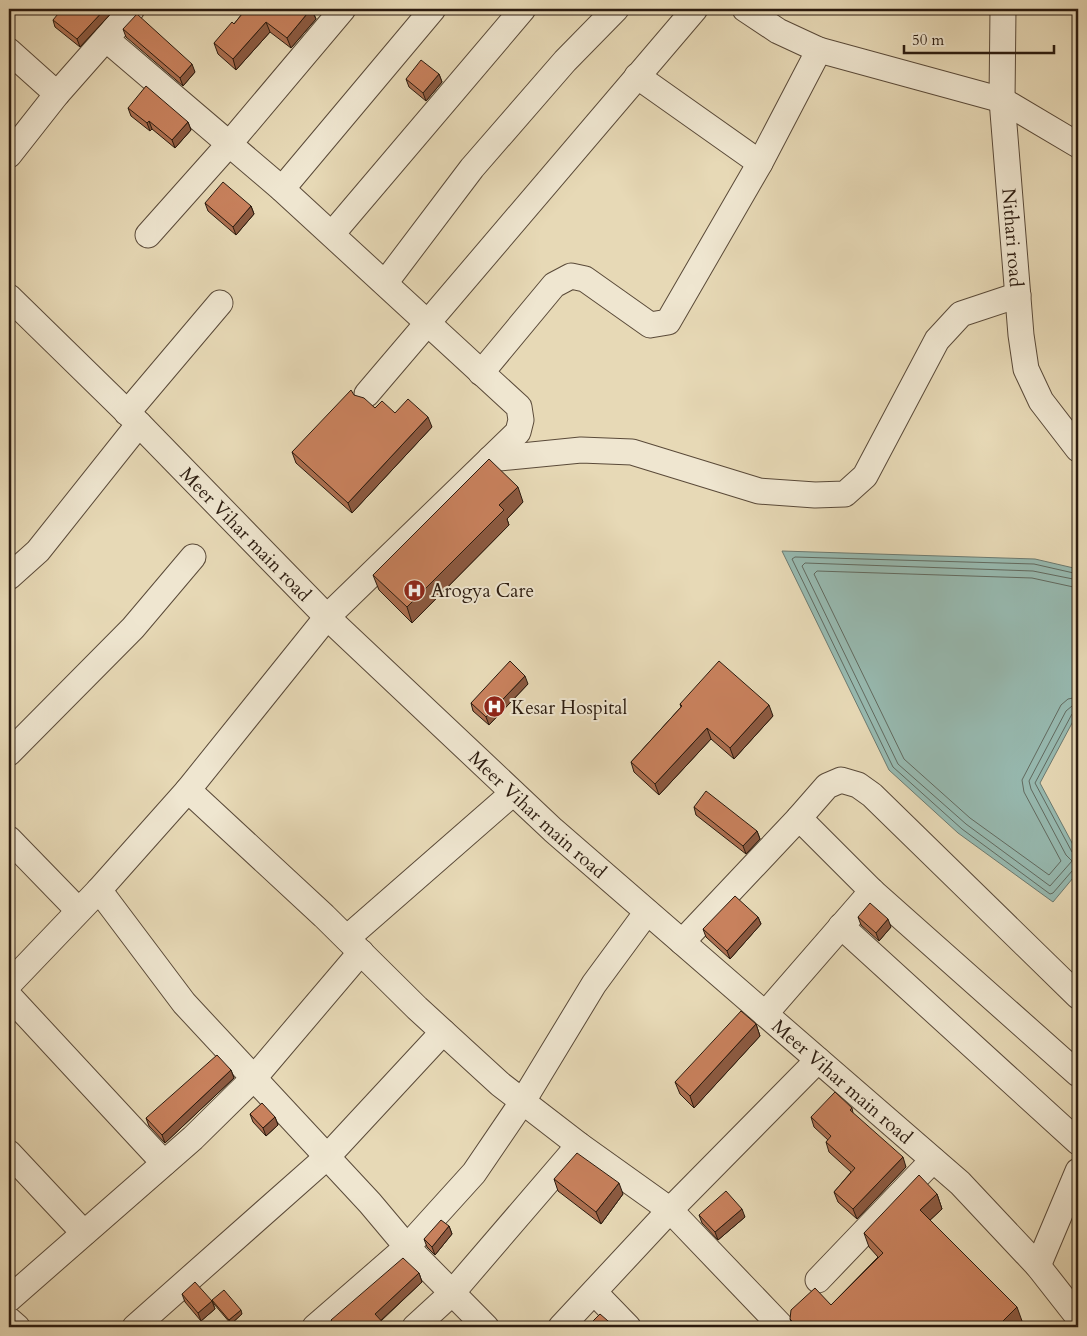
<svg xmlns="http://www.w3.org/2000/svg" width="1087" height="1336" font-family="Cardo,serif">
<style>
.water{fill:#97bab1;stroke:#6c7a70}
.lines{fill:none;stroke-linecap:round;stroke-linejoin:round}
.shore{stroke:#616a60;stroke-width:1}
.minor-casing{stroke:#5a4a39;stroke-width:27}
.minor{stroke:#efe6d0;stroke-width:25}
.wall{fill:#ac6f50;stroke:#2b1b0f}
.shaded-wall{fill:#8c5a41;stroke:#2b1b0f}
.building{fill:#c8815d;stroke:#2b1b0f}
.labels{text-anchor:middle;stroke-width:4;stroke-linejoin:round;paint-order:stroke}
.street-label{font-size:19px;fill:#2b1b0f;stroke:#efe6d0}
.poi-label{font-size:19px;fill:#2b1b0f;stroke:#efe6d0;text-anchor:start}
</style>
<rect width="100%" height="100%" fill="#e7d9b6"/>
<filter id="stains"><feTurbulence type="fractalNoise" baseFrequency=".004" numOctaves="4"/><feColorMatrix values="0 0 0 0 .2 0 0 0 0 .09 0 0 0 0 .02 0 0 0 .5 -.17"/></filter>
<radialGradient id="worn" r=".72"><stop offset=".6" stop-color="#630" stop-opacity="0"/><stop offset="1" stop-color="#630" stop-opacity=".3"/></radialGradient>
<!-- water -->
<path class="water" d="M782 551 1035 559 1078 569V712L1040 783 1078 854V872L1053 902 958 833 889 770Z"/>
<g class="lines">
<!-- shore -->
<path class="shore" d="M1078 574 1034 564 795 557 792 559 893 767 962 829 1050 894 1053 893 1072 871 1078 869
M1078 580 1033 571 805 563 802 566 898 764 966 824 1050 886 1072 861 1066 855 1031 789 1029 781 1066 711 1072 706 1078 705
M1078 588 1032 578 817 571 814 574 904 759 970 818 1049 875 1061 861 1024 792 1022 780 1061 705 1068 699 1078 697
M1078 711 1072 714 1035 783 1072 852 1078 855"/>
<defs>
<g id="minor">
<path d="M745 9 778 31 819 50 1002 100 1078 145"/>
<path id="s1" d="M1003 9 1002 100 1021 335 1026 369 1041 401 1078 449"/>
<path d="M9 51 57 94"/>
<path d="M637 76 760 163"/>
<path d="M9 155 57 94 132 9"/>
<path d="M282 189 433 9"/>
<path d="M332 234 523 9"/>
<path d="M148 235 230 143 343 9"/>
<path d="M385 283 472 168 565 61 616 9"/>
<path id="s2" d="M9 297 139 424 327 617 553 830 960 1183 1038 1266 1078 1317"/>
<path d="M481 373 554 285 571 276 585 279 650 325 668 322 760 163 819 50"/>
<path d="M367 394 695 9"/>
<path d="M127 413 220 303"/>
<path d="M490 459 581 450 632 452 759 491 815 495 845 494 865 476 937 340 961 314 1018 295"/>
<path d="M9 577 38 551 139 424"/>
<path d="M9 753 133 628 193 557"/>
<path d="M188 790 324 916 417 1008 500 1084 579 1145 670 1210 782 1327"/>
<path d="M799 818 827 786 841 780 858 785 872 795 1078 996"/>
<path d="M9 839 78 910"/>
<path d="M99 890 184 1003 370 1203 407 1247 486 1327"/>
<path d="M841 926 1078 1142"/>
<path d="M347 938 513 793"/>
<path d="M682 942 799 818 872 891 1078 1074"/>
<path d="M9 984 99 890 188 790 327 617 518 432 521 420 519 407 282 189 106 39"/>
<path d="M9 996 164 1163"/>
<path d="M765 1014 872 891"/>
<path d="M9 1153 84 1233"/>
<path d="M1038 1266 1078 1171"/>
<path d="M818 1280 933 1160"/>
<path d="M595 1293 628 1327"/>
<path d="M9 1299 193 1138 254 1078 361 952"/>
<path d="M9 1320 17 1327"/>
<path d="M135 1327 327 1157 443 1032"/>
<path d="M315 1327 407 1247 474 1173 523 1101 594 984 647 912"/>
<path d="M415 1327 451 1294 579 1145"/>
<path d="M561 1327 670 1210 818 1060"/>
</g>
</defs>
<!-- minor casing -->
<use href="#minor" class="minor-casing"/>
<!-- minor -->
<use href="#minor" class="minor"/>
</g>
<!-- wall -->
<path class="wall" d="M70 9H115L80 47 55 27 53 20Z
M246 9H312L316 19 291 48 270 32 236 70 218 54 214 43 234 24Z
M123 29 195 72 183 86 126 37Z
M439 74 442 82 426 101 409 87 406 79Z
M128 108 188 122 191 130 175 148 152 129 150 131 131 116Z
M205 203 251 206 254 214 236 235 208 211Z
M354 395 375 408 395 413 432 427 352 513 296 463 292 452Z
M523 502 507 519 509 525 412 623 379 590 373 575Z
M528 684 489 725 473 711 471 703Z
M680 704 773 716 734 759 711 739 659 795 634 772 631 762 681 707Z
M694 807 757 831 760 839 746 854 696 815Z
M758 917 761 924 730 959 706 937 703 929Z
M858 917 891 927 879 941 861 925Z
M756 1024 760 1036 694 1108 680 1094 675 1082Z
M231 1070 234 1078 165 1143 149 1126 146 1118Z
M852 1108 853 1113 906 1167 857 1219 838 1202 834 1192 851 1172 829 1152 826 1142 828 1140 814 1127 811 1117Z
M250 1114 275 1117 278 1125 266 1136 253 1122Z
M554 1179 623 1194 601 1224 558 1191Z
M937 1194 942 1209 930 1220 1022 1321 1016 1327H793L790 1319 831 1305 878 1257 869 1247 864 1233Z
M699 1215 745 1217 718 1240 702 1223Z
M449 1226 452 1234 435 1255 427 1247 424 1239Z
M419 1273 422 1282 381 1321 387 1327H334L331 1320Z
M182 1294 212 1301 215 1309 201 1321 185 1302Z
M212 1300 242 1314 231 1324 214 1304Z
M593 1321 615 1327H595Z"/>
<!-- shaded-wall -->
<path class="shaded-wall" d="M105 9H115L80 47 77 39Z
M311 9 316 19 291 48 287 38Z
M266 22 270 32 236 70 233 59Z
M192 64 195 72 183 86 180 78Z
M439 74 442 82 426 101 423 93Z
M149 121 152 129 150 131 147 123Z
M188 122 191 130 175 148 172 140Z
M251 206 254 214 236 235 233 227Z
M428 417 432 427 352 513 348 503Z
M518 487 523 502 507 519 509 525 412 623 407 607 499 505Z
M525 676 528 684 489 725 486 717Z
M769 705 773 716 734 759 730 748Z
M707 728 711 739 659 795 655 784Z
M757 831 760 839 746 854 743 846Z
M758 917 761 924 730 959 727 951Z
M888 919 891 927 879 941 876 933Z
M756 1024 760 1036 694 1108 690 1096Z
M231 1070 234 1078 165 1143 162 1135Z
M275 1117 278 1125 266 1136 263 1128Z
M903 1157 906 1167 857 1219 853 1209Z
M619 1183 623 1194 601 1224 596 1212Z
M937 1194 942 1209 926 1224 920 1210Z
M742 1209 745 1217 718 1240 715 1232Z
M449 1226 452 1234 435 1255 432 1247Z
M419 1273 422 1282 378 1323 375 1314Z
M212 1301 215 1309 201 1321 198 1313Z
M1017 1307 1022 1321 1016 1327H997Z
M241 1310 242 1314 231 1324 229 1320Z
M810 1322 812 1327H804Z"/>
<!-- building -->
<path class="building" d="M62 9H69L70 10V9H105L77 39 53 20Z
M246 9H311L287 38 266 22 233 59 214 43 232 22 234 24Z
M137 14 192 64 180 78 123 29Z
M421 60 439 74 423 93 406 79Z
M146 86 188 122 172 140 149 121 147 123 128 108Z
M223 182 251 206 233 227 205 203Z
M351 390 354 395 364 398 375 408 382 401 395 413 408 399 428 417 348 503 292 452Z
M489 459 518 487 499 505 504 510 407 607 373 575Z
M510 661 525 676 486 717 471 703Z
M719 661 769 705 730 748 707 728 655 784 631 762 682 706 680 704Z
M706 791 757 831 743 846 694 807Z
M735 896 758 917 727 951 703 929Z
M870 903 888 919 876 933 858 917Z
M741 1011 756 1024 690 1096 675 1082Z
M217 1055 231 1070 162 1135 146 1118Z
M835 1092 852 1108 850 1110 903 1157 853 1209 834 1192 855 1168 826 1142 831 1136 811 1117Z
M262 1103 275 1117 263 1128 250 1114Z
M577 1153 619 1183 596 1212 554 1179Z
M919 1175 937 1194 920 1210 1017 1307 997 1327H815L810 1322 804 1327H798L790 1319 791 1310 815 1288 831 1305 883 1253 864 1233Z
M726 1191 742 1209 715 1232 699 1215Z
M441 1220 449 1226 432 1247 424 1239Z
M403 1258 419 1273 375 1314 387 1327H338L331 1320Z
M195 1282 212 1301 198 1313 182 1294Z
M224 1290 241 1310 229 1320 212 1300Z
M600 1314 615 1327H599L593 1321Z"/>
<!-- icons -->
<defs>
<symbol id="hospital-disc" viewBox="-11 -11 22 22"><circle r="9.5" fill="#8f2418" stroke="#efe6d0"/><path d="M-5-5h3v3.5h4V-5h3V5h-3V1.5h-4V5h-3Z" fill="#fff"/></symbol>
</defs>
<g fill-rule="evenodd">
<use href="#hospital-disc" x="402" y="578" width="25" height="25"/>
<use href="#hospital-disc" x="482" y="694" width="25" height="25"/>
</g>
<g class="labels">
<!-- street labels -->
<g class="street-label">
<text dy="7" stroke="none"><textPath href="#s1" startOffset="229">Nithari road</textPath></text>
<text dy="7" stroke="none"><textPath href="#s2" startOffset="335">Meer Vihar main road</textPath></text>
<text dy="7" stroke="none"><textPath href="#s2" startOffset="740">Meer Vihar main road</textPath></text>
<text dy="7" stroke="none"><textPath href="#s2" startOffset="1145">Meer Vihar main road</textPath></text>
</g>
<!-- poi labels -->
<g class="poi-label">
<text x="431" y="597">Arogya Care</text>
<text x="511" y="714">Kesar Hospital</text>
</g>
</g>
<!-- margin -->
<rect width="1087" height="1336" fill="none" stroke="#e7d9b6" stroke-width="30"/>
<rect x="10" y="10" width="1067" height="1316" fill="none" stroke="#2b1b0f" stroke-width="2.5"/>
<rect x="15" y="15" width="1057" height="1306" fill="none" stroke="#2b1b0f"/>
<!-- scale -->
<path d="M904 45v8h150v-8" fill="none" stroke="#2b1b0f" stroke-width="2.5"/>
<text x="912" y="45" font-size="15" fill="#2b1b0f" stroke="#efe6d0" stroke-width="4" paint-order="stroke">50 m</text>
<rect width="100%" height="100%" filter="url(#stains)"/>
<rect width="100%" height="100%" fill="url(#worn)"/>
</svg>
